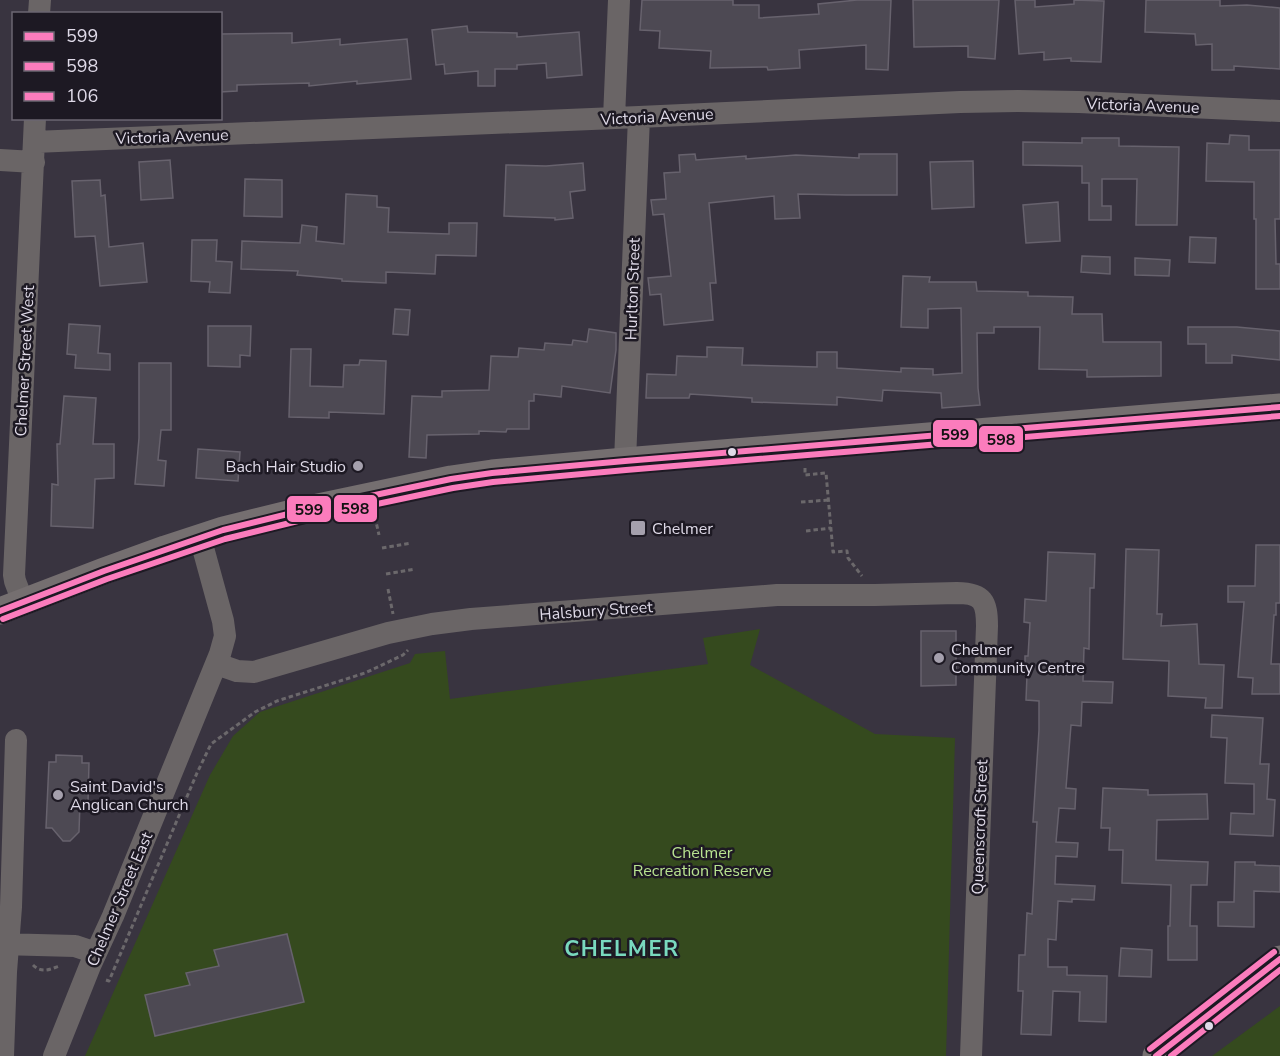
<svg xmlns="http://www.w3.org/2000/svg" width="1280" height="1056" font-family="'Nunito Sans',sans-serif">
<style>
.green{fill:#354a1e}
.building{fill:#4d4953;stroke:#67626d;stroke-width:1.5}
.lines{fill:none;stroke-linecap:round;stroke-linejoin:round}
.path{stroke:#6b686b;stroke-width:3;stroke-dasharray:4.5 3;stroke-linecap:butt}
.minor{stroke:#6a6566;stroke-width:22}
.major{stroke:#756f70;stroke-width:27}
.bus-1-casing{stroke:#1d1923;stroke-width:10}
.bus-2-casing{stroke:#1d1923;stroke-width:10}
.bus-3-casing{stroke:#1d1923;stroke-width:10}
.bus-4-casing{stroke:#1d1923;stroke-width:10}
.bus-5-casing{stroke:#1d1923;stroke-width:10}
.bus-1{stroke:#fb7cbc;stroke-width:6}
.bus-2{stroke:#fb7cbc;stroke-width:6}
.bus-3{stroke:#fb7cbc;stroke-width:6}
.bus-4{stroke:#fb7cbc;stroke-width:6}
.bus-5{stroke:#fb7cbc;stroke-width:6}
.bus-dot{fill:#dfdae8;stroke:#1d1923;stroke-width:2}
.poi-dot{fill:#a5a0ad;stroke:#1d1923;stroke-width:2}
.labels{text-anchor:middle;stroke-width:5;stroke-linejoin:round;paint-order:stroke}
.street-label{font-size:16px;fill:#dfdae8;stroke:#1d1923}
.poi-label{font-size:16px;fill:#dfdae8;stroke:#1d1923;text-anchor:start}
.park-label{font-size:16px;fill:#b8e390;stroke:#1d1923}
.district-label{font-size:22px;font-weight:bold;letter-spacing:1.5px;fill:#79d9be;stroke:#1d1923}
.line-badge{stroke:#1d1923;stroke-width:2}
.pale-badge-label{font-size:16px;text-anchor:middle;font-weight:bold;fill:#111}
</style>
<rect width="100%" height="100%" fill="#393440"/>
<!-- green -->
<path class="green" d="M760 629 750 665 875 734 955 738 946 1056H85L210 775 233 736 260 712 410 663 415 654 445 651 450 699 708 664 703 638Z
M1280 1006V1056H1212Z"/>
<!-- building -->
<path class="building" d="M642 0H733V5H759V18L819 14 818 4 857 0H891L888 70 866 69V45L799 50 800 68 768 70 767 67 710 68 711 51 659 48 660 31 640 30Z
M913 0H999L995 59 968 57V46L914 47Z
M1015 0H1035V7L1074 4V0L1104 1 1101 62 1071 61V58L1044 60V52L1019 54Z
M1146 0H1220V6L1247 5 1280 8V69L1234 66V70H1212V44L1196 45 1195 34 1145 32Z
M467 26 468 32 517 33V37L579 32 582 75 547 78 546 63 517 65V69H495V86H478V71L445 74 444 64 436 65 432 30Z
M292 33V43L340 39V45L407 39 411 79 357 84V81L309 86V83L237 85V91L220 92V34Z
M1230 135 1249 136V150H1280V219H1275L1276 264H1280V289H1256V219H1254V182L1206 181 1207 143 1229 144Z
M1082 138H1119V146L1179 147 1177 225H1136L1137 179H1102V206H1111V220H1089V183H1082V166L1023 165V142L1082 143Z
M695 154 696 160 746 156V159L796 155 859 158V154H897V195H846L798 194 800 218 775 219 774 196 709 203 716 283H710L713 320 664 325 661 294 650 295 648 278 671 276 664 214 653 215 651 200 666 199 664 173 680 172 679 155Z
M170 160 173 198 141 200 139 162Z
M973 161 974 207 932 209 930 162Z
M583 163 585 190 570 192 573 218 555 220V218L504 216 506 165 546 166Z
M245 179 282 180V217L244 216Z
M100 180 101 196 105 195 109 247 143 243 147 282 100 286 95 236 75 237 72 181Z
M346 194 377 196V207L389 208 388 232 449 234V223H477L476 256 436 255 435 274 386 272V283L342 281V279L297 275 298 271 241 269 242 241 300 243 302 225 317 227 316 241 344 244Z
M1058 202 1060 241 1026 243 1023 205Z
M1190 237 1216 238 1215 263 1189 262Z
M192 240H217L216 261 232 262 230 293 209 292 210 282 191 281Z
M1082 256 1110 257V274L1081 272Z
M1135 258 1170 260 1169 276 1135 275Z
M903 276 930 277 929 282H976L977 291 1028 292V296L1073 297 1072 314H1102L1103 342H1161V376L1087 377V370L1039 369 1040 327H994V333H977L978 388 980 405 942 408 941 393 883 390 882 401 837 397V405L752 402V398L690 394 689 398H646L647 374 676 375 677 356 707 357V347L743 348 742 365 817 367V352H837V368L901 372V368L933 369V375L962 373 961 308 928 309V328L901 327Z
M395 309 410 310 408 335 393 334Z
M69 324 100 326 98 353 110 354V370L75 368 76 355 67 354Z
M208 326H251L250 356 240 355V367L208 366Z
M1188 327H1237L1280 331V360L1232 355V363H1206V344H1188Z
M589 329 616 333V350L610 393 562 386 561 397 534 394V401H529V429H507L506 432 479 431V434L427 435 426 458 409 457 412 396 442 397V391L489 390 491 356 518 357 519 348 544 350 545 343 572 345 573 340 587 342Z
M291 349H311L310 386 343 387 344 365H359L360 360 386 361 384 414 329 412V418L289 417Z
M139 363H171V430H161L158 460 166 461 164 486 135 484 139 438Z
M64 396 96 398 93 444H114V478L95 479 93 528 51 526 52 484 58 485 57 444H60Z
M198 449 240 452 238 481 196 478Z
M1256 545H1280V603H1276V615H1274L1271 664H1280V694H1252L1253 678 1238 677 1244 602H1228V586H1255Z
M1126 549 1159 550 1157 614H1162L1161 626 1197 624 1199 664 1224 665 1222 708H1205L1206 698 1168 696 1169 661 1123 659Z
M1048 552 1095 554 1094 588H1090L1089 649 1084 648 1083 681 1113 682 1112 703 1082 702 1081 726 1071 725 1066 788 1076 789 1075 809 1059 808 1056 842 1078 843 1077 857 1056 856 1055 884 1095 886 1094 900 1072 899V902L1058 901 1056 940 1048 939V967H1067V975L1107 976 1106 1022 1079 1021 1080 992 1053 991 1051 1035 1021 1034 1023 991H1018L1019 955H1025L1027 913 1032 914 1037 822H1033L1039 730V701L1026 700 1027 675H1025V656H1028L1030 623 1024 622 1025 599 1046 601Z
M921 631H956V685L921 686Z
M1212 715 1263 718 1260 764H1269L1267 799 1275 800 1273 836 1230 834 1231 813 1254 814V784L1225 783 1227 738 1211 737Z
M56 755 82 756V763H89L88 802H80L79 832 70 841H63L52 828H46L49 762H56Z
M1103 788 1148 790V795L1207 794 1208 819 1157 820 1156 860 1208 862 1207 885H1191L1190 926H1197V960H1168V926H1170L1171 885 1122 883 1123 850H1109L1110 828H1101Z
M1235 862H1255V865L1280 866V892L1254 891V927L1218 926V902H1234Z
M287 934 304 1002 155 1036 145 995 190 985 186 973 219 966 214 950Z
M1121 948 1152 950 1151 977 1119 976Z"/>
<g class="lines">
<!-- path -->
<path class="path" d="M805 468V475L826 473 833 552 847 551 848 558 862 576
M801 502 829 500
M375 517 379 535
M806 531 831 528
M382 548 411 543
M386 574 415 569
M388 589 393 614
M33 965C42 974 50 969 60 966
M106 980 109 981 197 773 211 744 255 712 277 701 365 673 403 655 408 650"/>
<!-- minor -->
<path class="minor" d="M39 14 40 0
M614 118 619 0
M34 142 639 117 960 102 1018 101 1079 102 1280 111
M0 160 34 162
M625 461 639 117
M23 602 15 581 14 575 35 118
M217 664 237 671 254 672 388 633 432 624 471 619 777 595H875L957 593C983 593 987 602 987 626L971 1056
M0 944 75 946 96 953
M3 1056 6 972 11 907 16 740
M54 1056 90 966 113 916 220 654 225 636 223 621 200 537"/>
<!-- major -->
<path class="major" d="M0 611 104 571 165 549 223 530 304 510 451 479 492 473 625 461 1280 407
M1156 1056 1280 959"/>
<defs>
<path id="bus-1" d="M0 611 104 571 223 530 304 510 451 479 492 473 625 461 1280 407"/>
<path id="bus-2" d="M3 619 107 579 225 539 306 519 453 488 493 482 626 470 1280 416"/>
<path id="bus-3" d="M1156 1056 1280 959"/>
<path id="bus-4" d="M1171 1056 1280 970"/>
<path id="bus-5" d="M1150 1049 1274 952"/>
</defs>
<!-- bus-1 casing -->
<use href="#bus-1" class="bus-1-casing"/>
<!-- bus-2 casing -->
<use href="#bus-2" class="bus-2-casing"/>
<!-- bus-3 casing -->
<use href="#bus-3" class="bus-3-casing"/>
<!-- bus-4 casing -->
<use href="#bus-4" class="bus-4-casing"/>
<!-- bus-5 casing -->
<use href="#bus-5" class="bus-5-casing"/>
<!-- bus-1 -->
<use href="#bus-1" class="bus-1"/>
<!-- bus-2 -->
<use href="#bus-2" class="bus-2"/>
<!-- bus-3 -->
<use href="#bus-3" class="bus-3"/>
<!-- bus-4 -->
<use href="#bus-4" class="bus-4"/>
<!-- bus-5 -->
<use href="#bus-5" class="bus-5"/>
</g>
<!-- markers -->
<g class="bus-dot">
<circle cx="732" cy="452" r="5"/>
<circle cx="1209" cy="1026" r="5"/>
</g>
<g class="poi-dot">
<circle cx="358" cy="466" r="6"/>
<rect x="630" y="520" width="16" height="16" rx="3"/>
<circle cx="939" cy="658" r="6"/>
<circle cx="58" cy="795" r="6"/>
</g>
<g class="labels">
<!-- street labels -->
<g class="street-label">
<text transform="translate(1143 105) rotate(2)" y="6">Victoria Avenue</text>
<text transform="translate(657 116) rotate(-3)" y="6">Victoria Avenue</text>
<text transform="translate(172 136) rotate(-2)" y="6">Victoria Avenue</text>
<text transform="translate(632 289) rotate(-88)" y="6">Hurlton Street</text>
<text transform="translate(24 361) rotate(-87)" y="6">Chelmer Street West</text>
<text transform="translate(596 610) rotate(-4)" y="6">Halsbury Street</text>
<text transform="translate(979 827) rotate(-88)" y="6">Queenscroft Street</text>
<text transform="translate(119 899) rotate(-67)" y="6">Chelmer Street East</text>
</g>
<!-- poi labels -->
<g class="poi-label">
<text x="346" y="472" text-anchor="end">Bach Hair Studio</text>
<text x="652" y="534">Chelmer</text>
<text x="951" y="655">Chelmer<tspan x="951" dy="18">Community Centre</tspan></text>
<text x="70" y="792">Saint David's<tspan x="70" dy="18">Anglican Church</tspan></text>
</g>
<!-- park labels -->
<g class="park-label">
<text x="702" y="858">Chelmer<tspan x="702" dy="18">Recreation Reserve</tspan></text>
</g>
<!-- district labels -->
<g class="district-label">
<text x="622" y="956">CHELMER</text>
</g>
</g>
<g class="line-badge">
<rect x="932" y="419" width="46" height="29" rx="6" fill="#fb7cbc"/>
<rect x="978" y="425" width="46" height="28" rx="6" fill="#fb7cbc"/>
<rect x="333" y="494" width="45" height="29" rx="6" fill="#fb7cbc"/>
<rect x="286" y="495" width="46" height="28" rx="6" fill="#fb7cbc"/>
</g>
<g class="pale-badge-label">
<text x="955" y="440">599</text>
<text x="1001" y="445">598</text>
<text x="355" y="514">598</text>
<text x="309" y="515">599</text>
</g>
<!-- legend -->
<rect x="12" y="12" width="210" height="108" fill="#1d1923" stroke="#6b6672" stroke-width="1.5"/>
<rect x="24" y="32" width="30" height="9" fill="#fb7cbc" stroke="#6b6672" stroke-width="1.5"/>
<text x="66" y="42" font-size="18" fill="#dfdae8">599</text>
<rect x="24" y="62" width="30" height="9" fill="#fb7cbc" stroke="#6b6672" stroke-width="1.5"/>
<text x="66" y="72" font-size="18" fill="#dfdae8">598</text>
<rect x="24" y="92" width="30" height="9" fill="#fb7cbc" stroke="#6b6672" stroke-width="1.5"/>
<text x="66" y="102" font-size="18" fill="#dfdae8">106</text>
</svg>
